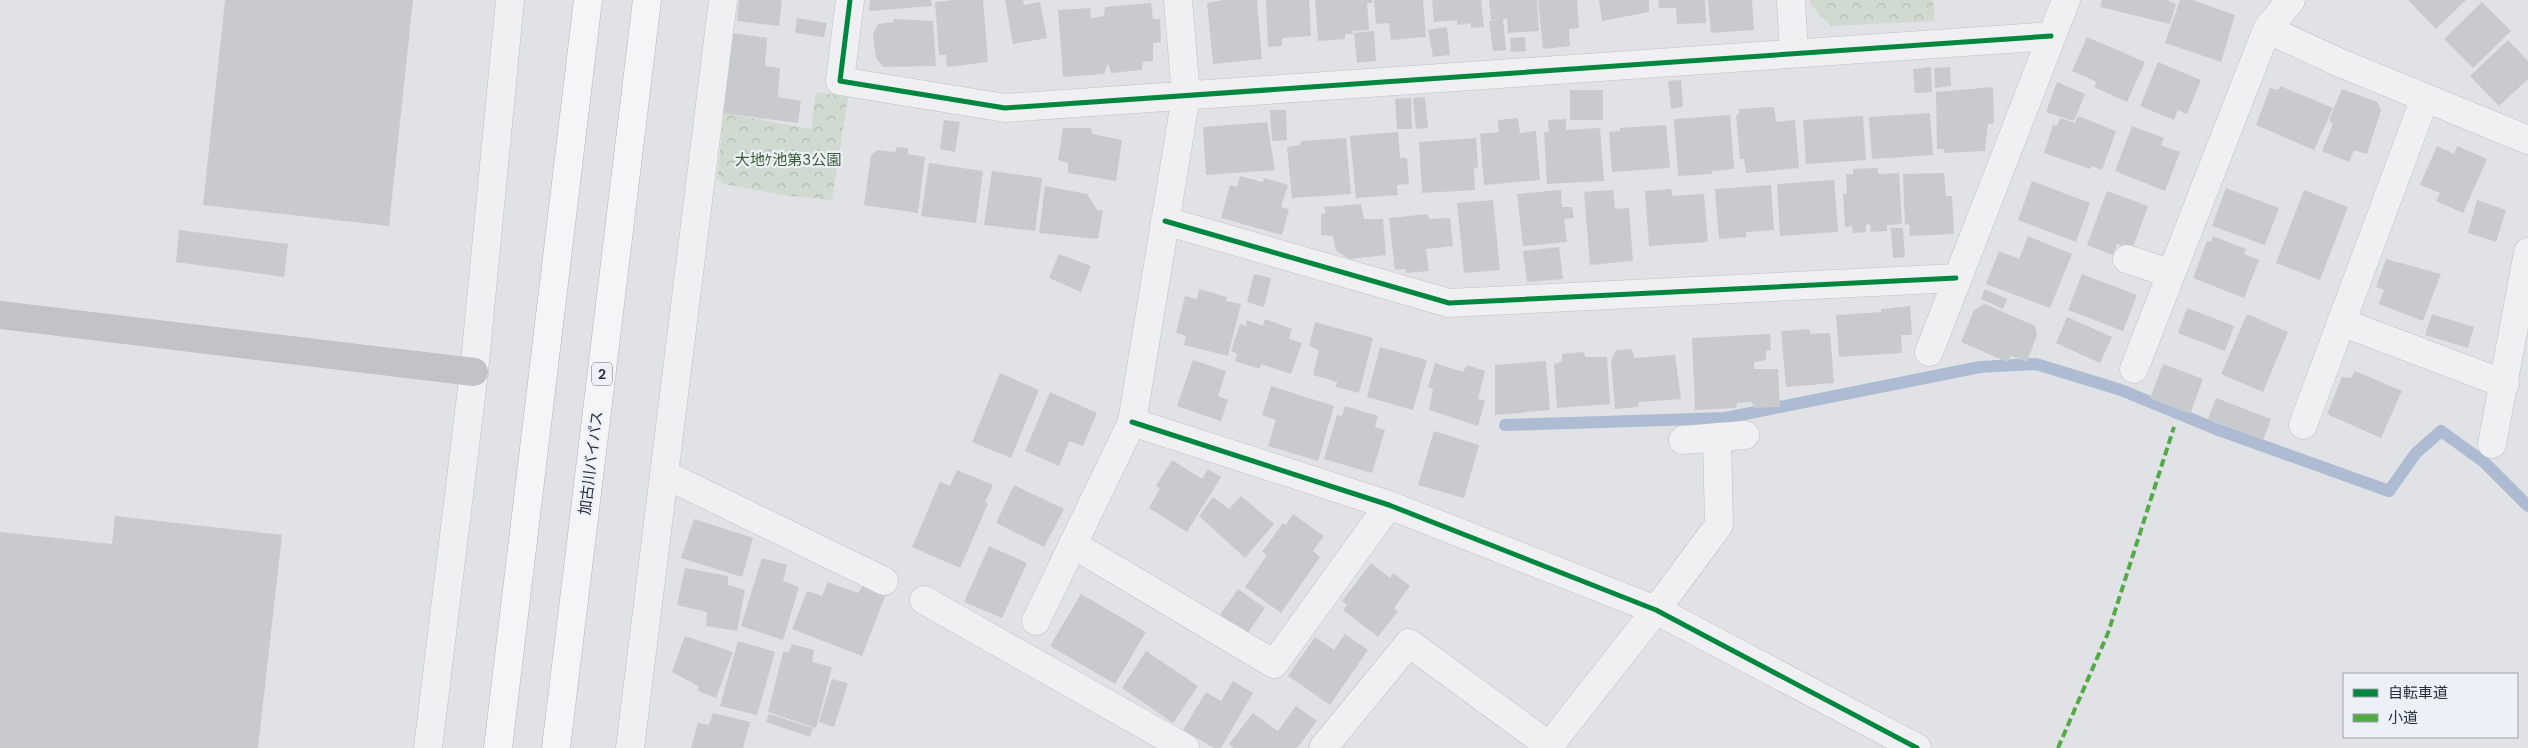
<svg xmlns="http://www.w3.org/2000/svg" width="2528" height="748" font-family="'DM Sans','Noto Sans JP',sans-serif">
<style>
.forest{fill:url(#forest-crowns)}
.lines{fill:none;stroke-linecap:round;stroke-linejoin:round}
.stream{stroke:#adbcd3;stroke-width:12}
.building{fill:#c8cace}
.street-casing{stroke:#bec0c4;stroke-width:29}
.highway-casing{stroke:#b3b5bb;stroke-width:29}
.street{stroke:#f0f0f3;stroke-width:28}
.secondary{stroke:#c1c3c9;stroke-width:28}
.highway{stroke:#f4f5f6;stroke-width:28}
.quiet{stroke:#53ab46;stroke-width:4;stroke-dasharray:8 4;stroke-linecap:butt}
.cycleway-casing{stroke:#edf0f6;stroke-width:8}
.cycleway{stroke:#00873e;stroke-width:5}
.labels{text-anchor:middle;stroke-width:4.5;stroke-linejoin:round;paint-order:stroke}
.shield{fill:#edf0f6;stroke:#626877;stroke-width:1}
.shield-label{font-size:14px;font-weight:bold;fill:#262e40}
.park-label{font-size:15px;fill:#375c33;stroke:#edf0f6}
.street-label{font-size:15px;fill:#262e40;stroke:#edf0f6}
</style>
<defs>
<pattern id="forest-crowns" width="20" height="18" patternUnits="userSpaceOnUse" patternTransform="scale(1.25)"><rect width="20" height="18" fill="#d0dad1"/><path d="M2 6a3 3 0 1 1 6 0M12 15a3 3 0 1 1 6 0" fill="none" stroke="#b2bbb4"/></pattern>
</defs>
<rect width="100%" height="100%" fill="#e0e2e6"/>
<!-- forest -->
<path class="forest" d="M1810 0H1933L1935 21 1831 26 1810 4Z
M816 92 848 97 832 200 783 195 724 184 717 178 724 113 811 129Z"/>
<g class="lines">
<!-- stream -->
<path class="stream" d="M1505 425 1725 418 1980 367 2036 364 2121 390 2216 429 2389 491 2416 453 2441 431 2484 462 2528 506"/>
</g>
<!-- building -->
<path class="building" d="M225 0H413L389 226 203 205Z
M739 0H782L779 26 737 21Z
M870 0H931L932 6 869 11Z
M953 0H983L988 62 947 67 946 55H939L935 2Z
M1005 0H1023L1024 5 1040 2 1047 38 1013 44Z
M1223 0H1257L1262 59 1213 64 1207 3Z
M1266 0H1309L1311 36 1282 38V46L1268 47Z
M1315 0H1372V3H1367L1369 30 1352 31 1353 34H1345V39L1318 41Z
M1374 0H1423L1426 37 1391 40 1389 23 1376 24Z
M1432 0H1481L1484 27 1471 28V23L1457 25V20L1434 22Z
M1489 0H1537L1539 31 1508 33 1507 19H1503L1506 50 1493 51 1489 21 1496 20H1491Z
M1538 0H1577L1579 28 1569 29 1570 46 1543 49Z
M1599 0H1649V12L1602 21Z
M1658 0H1705L1706 23 1677 24 1676 8H1659Z
M1708 0H1752L1754 30 1711 33Z
M2102 0H2168L2176 4 2170 24 2100 7Z
M2180 0H2192L2235 15 2221 62 2165 43Z
M2408 0H2466L2436 29Z
M2482 2 2511 31 2473 68 2444 39Z
M1151 3 1153 19H1160L1161 42 1153 43V61L1143 62 1142 70 1111 73 1108 63 1104 74 1063 77 1058 10 1090 8 1091 18 1104 16 1105 7Z
M797 18 827 23 824 37 795 33Z
M894 19 933 21 936 66 883 67 876 58 873 34 878 24 894 22Z
M1447 27 1450 55 1433 57 1428 30Z
M1374 31 1376 61 1357 63 1354 33Z
M731 33 767 38 765 66 780 68 778 97 801 101 798 123 722 113Z
M1525 37 1526 51 1511 52 1510 38Z
M2087 37 2145 62 2127 102 2094 87 2097 82 2072 71Z
M2508 40 2528 61V79L2499 106 2470 76Z
M2158 62 2201 80 2187 114 2178 110 2174 120 2140 106Z
M1931 67 1932 92 1915 93 1913 69Z
M1950 67 1951 86 1935 88 1934 68Z
M1681 80 1683 107 1671 109 1668 81Z
M2057 82 2085 94 2074 121 2046 112Z
M2280 86 2333 108 2314 150 2256 125 2270 88 2279 90Z
M1993 87 1994 123 1988 124 1985 151 1944 153V149H1937L1936 92Z
M2342 89 2377 102 2381 110 2367 154 2354 150 2349 162 2322 151 2333 124 2329 120Z
M1570 90H1603V120H1570Z
M1425 97 1428 128 1416 129 1413 98Z
M1411 98 1412 129H1397L1395 99Z
M1774 107 1776 122 1795 120 1799 168 1746 173 1744 159H1740L1736 115H1739V109Z
M1270 110H1286L1287 140 1272 141Z
M1930 113 1933 155 1872 159 1869 117Z
M1730 115 1734 169 1712 171V174L1678 176 1674 119Z
M1863 116 1866 160 1806 164 1803 120Z
M2078 116 2116 131 2102 170 2092 166 2090 169 2044 153 2053 125 2057 126 2060 118 2075 123Z
M1518 118 1520 133 1536 131 1540 180 1484 185 1480 134 1499 132 1498 120Z
M1566 119V130L1600 128 1604 181 1547 184 1544 132H1549L1548 120Z
M944 120 960 122 955 152 940 149Z
M1267 122 1275 170 1206 175 1203 127Z
M1666 125 1670 168 1612 172 1609 132 1620 131V128Z
M2132 126 2164 138 2161 145 2180 152 2165 191 2115 171Z
M1063 128H1091L1092 134 1122 140 1116 181 1068 173V163L1058 160Z
M1398 132 1400 158H1407L1409 184 1397 185 1398 195 1356 198 1350 136Z
M1346 138 1351 194 1292 198 1287 147 1301 145V141Z
M1476 138 1478 168H1474L1475 190 1422 193 1419 142Z
M2437 146 2454 154 2457 146 2487 159 2463 213 2436 201 2440 193 2420 185Z
M897 147 908 148V154L925 157 918 213 864 205 871 155 877 150 895 152Z
M929 163 983 171 976 223 921 216Z
M1878 168V174L1899 173 1902 224 1887 225V231L1871 232 1870 224 1866 225V232L1853 233 1852 226 1845 227 1843 194H1847L1846 174H1853V169Z
M992 171 1042 178 1035 231 984 225Z
M1944 173 1946 196H1952L1954 234 1910 236 1909 224 1905 225 1903 174Z
M1240 176 1263 182 1264 178 1288 185 1281 207 1289 209 1282 235 1221 218 1230 185 1237 187Z
M1834 180 1838 232 1780 236 1777 184Z
M2032 181 2090 203 2076 242 2018 220Z
M1771 185 1774 230 1746 232V237L1719 239 1715 189Z
M1045 186 1087 194 1097 210H1103L1098 239 1039 233Z
M2226 188 2279 208 2265 245 2212 226Z
M1671 189 1672 196 1704 194 1708 242 1649 246 1645 191Z
M1561 190 1562 207H1572L1574 218 1564 219 1567 242 1523 246 1517 194Z
M1613 190 1615 209 1629 208 1633 261 1590 265 1584 192Z
M2304 190 2348 207 2320 280 2276 263Z
M2107 191 2148 206 2132 250 2117 244 2113 255 2087 245Z
M1493 200 1500 270 1464 273 1457 203Z
M2477 200 2506 210 2496 242 2468 233Z
M1361 204 1364 219H1383L1386 255 1350 259 1336 251 1333 236 1321 235V214L1326 213 1324 207Z
M1428 214 1429 219 1450 218 1453 246 1426 249 1429 271 1406 273 1405 269 1395 270 1389 218Z
M1891 228H1903L1905 257 1893 258Z
M179 230 288 244 284 277 176 262Z
M2028 236 2072 254 2050 308 1986 284 1999 251 2019 259Z
M2213 236 2246 249 2244 254 2259 260 2244 298 2193 278 2207 241 2211 242Z
M1559 247 1563 279 1527 282 1523 251Z
M1059 254 1091 266 1081 292 1049 278Z
M2386 259 2441 274 2423 321 2379 304 2384 290 2376 287Z
M1254 274 1271 278 1264 307 1247 302Z
M2082 274 2137 295 2123 331 2068 310Z
M1199 289 1227 297 1226 301 1241 304 1228 356 1184 345 1186 336 1176 333 1185 296 1197 299Z
M1985 289 2007 299 2003 309 1981 299Z
M1985 304 2035 326 2037 335 2027 362 2011 356 2007 362 1961 342 1974 310Z
M1910 306 1912 335H1901L1902 353 1839 357 1836 315 1881 312V309Z
M2187 308 2234 326 2225 351 2178 333Z
M2247 314 2288 332 2263 392 2221 374Z
M2432 314 2474 327 2468 348 2425 335Z
M2067 317 2112 337 2100 363 2056 343Z
M1265 319 1292 329 1289 339 1302 343 1291 374 1261 364 1260 369 1235 361 1237 354 1231 351 1240 324 1246 326 1247 320 1263 326Z
M1315 322 1373 338 1359 393 1336 387 1337 382 1313 375 1319 350 1309 346Z
M1809 329 1811 334 1830 333 1834 383 1786 387 1781 331Z
M1770 334 1771 350 1766 351V360L1754 362V369H1778L1780 407 1754 408 1752 402 1737 403 1736 408 1695 410 1692 338Z
M1380 347 1427 360 1413 410 1367 397Z
M1632 349 1634 358 1675 355 1681 399 1639 402 1638 407 1615 409 1611 361 1616 350Z
M1584 352 1585 357H1607L1610 404 1557 408 1554 364 1562 361V354Z
M1193 360 1226 371 1218 396 1228 400 1221 421 1177 406Z
M1546 361 1550 410 1495 415V365Z
M1435 363 1463 372 1467 365 1485 371 1478 399 1485 401 1478 426 1429 410 1433 389 1428 387Z
M2163 364 2203 379 2190 414 2150 398Z
M2355 371 2402 391 2381 438 2327 414 2342 377 2351 378Z
M1000 373 1039 390 1011 458 972 442Z
M1271 386 1334 406 1318 461 1268 446 1276 420 1262 415Z
M1050 392 1097 413 1083 446 1069 441 1059 466 1025 451Z
M2216 398 2271 419 2263 440 2208 419Z
M1345 406 1378 416 1375 427 1385 430 1372 473 1324 459 1337 415 1342 416Z
M1434 431 1479 445 1464 498 1418 485Z
M1172 460 1202 479 1208 469 1221 477 1187 532 1149 508 1160 488 1156 486Z
M957 470 993 485 985 502 988 504 960 568 912 547 940 482 950 486Z
M1014 485 1064 509 1044 547 996 523Z
M1241 496 1274 524 1245 558 1199 516 1213 497 1229 509Z
M1293 514 1324 536 1313 551 1320 557 1281 613 1245 587 1267 555 1262 552 1283 523 1286 525Z
M115 516 282 535 258 748H0V532L112 544Z
M694 519 753 538 742 577 681 558Z
M989 546 1027 563 1002 618 964 602Z
M762 558 787 565 783 581 799 587 783 640 741 626Z
M1371 563 1390 578 1393 573 1410 586 1394 608 1398 611 1378 637 1343 610 1347 605 1342 601Z
M685 568 728 576V585L745 590 737 631 706 626 707 612 677 605Z
M828 582 858 593 863 585 886 594 862 656 792 629 807 591 822 596Z
M1238 589 1265 608 1247 634 1220 615Z
M1081 594 1146 632 1115 684 1050 646Z
M1345 634 1368 650 1330 705 1288 676 1315 637 1334 650Z
M685 636 733 652 716 698 698 691V686L672 672Z
M738 641 775 652 757 715 720 706Z
M792 644 814 650 812 662 832 667 816 728 768 712 783 652H789Z
M1146 651 1198 686 1173 723 1122 688Z
M832 679 848 683 834 727 819 722Z
M1233 681 1253 693 1221 748H1214L1183 730 1206 692 1221 701Z
M1296 706 1317 721 1297 748H1234L1229 744 1253 713 1278 731Z
M713 713 750 722 743 748H691L698 723 709 725Z
M769 714 813 728 810 737 766 722Z"/>
<g class="lines">
<defs>
<path id="street" d="M850 0 840 81 1005 108 2051 36
M1791 0 1794 53
M2267 29 2338 62 2528 140
M1165 221 1449 303 1956 278
M2127 259 2171 274
M2341 322 2505 384
M1929 352 2066 0
M2134 369 2267 29 2291 0
M1132 422 1389 505 1656 610 1917 748
M2303 425 2425 98
M1683 440 1745 435
M2492 444 2528 252
M664 474 884 581
M1074 545 1274 664 1389 505
M924 600 1185 748
M1036 621 1132 422 1186 96 1178 0
M1549 746 1656 610 1719 525 1717 437
M428 748 474 372 510 0
M630 748 723 0
M1323 748 1409 643 1552 748"/>
<path id="highway" d="M498 748 588 0
M556 748 647 0"/>
</defs>
<!-- street casing -->
<use href="#street" class="street-casing"/>
<!-- highway casing -->
<use href="#highway" class="highway-casing"/>
<!-- street -->
<use href="#street" class="street"/>
<!-- secondary -->
<path class="secondary" d="M0 315 474 372"/>
<!-- highway -->
<use href="#highway" class="highway"/>
<!-- quiet -->
<path class="quiet" d="M2058 748 2108 633 2174 427"/>
<defs>
<path id="cycleway" d="M850 0 840 81 1005 108 2051 36
M1165 221 1449 303 1956 278
M1132 422 1389 505 1656 610 1917 748"/>
</defs>
<!-- cycleway casing -->
<use href="#cycleway" class="cycleway-casing"/>
<!-- cycleway -->
<use href="#cycleway" class="cycleway"/>
</g>
<g class="labels">
<!-- shield labels -->
<rect class="shield" x="592" y="362.5" width="20" height="23" rx="4"/>
<g class="shield-label">
<text x="602" y="379">2</text>
</g>
<!-- park labels -->
<g class="park-label">
<text x="788" y="165">大地ｹ池第3公園</text>
</g>
<!-- street labels -->
<g class="street-label">
<text transform="translate(591 463) rotate(-83)" y="5">加古川バイパス</text>
</g>
</g>
<!-- legend -->
<rect x="2343" y="673" width="175" height="65" fill="#edf0f6" stroke="#9da2ad"/>
<rect x="2353" y="689" width="25" height="8" fill="#00873e" stroke="#9da2ad"/>
<text x="2388" y="698" font-size="15" fill="#262e40">自転車道</text>
<rect x="2353" y="714" width="25" height="8" fill="#53ab46" stroke="#9da2ad"/>
<text x="2388" y="723" font-size="15" fill="#262e40">小道</text>
</svg>
